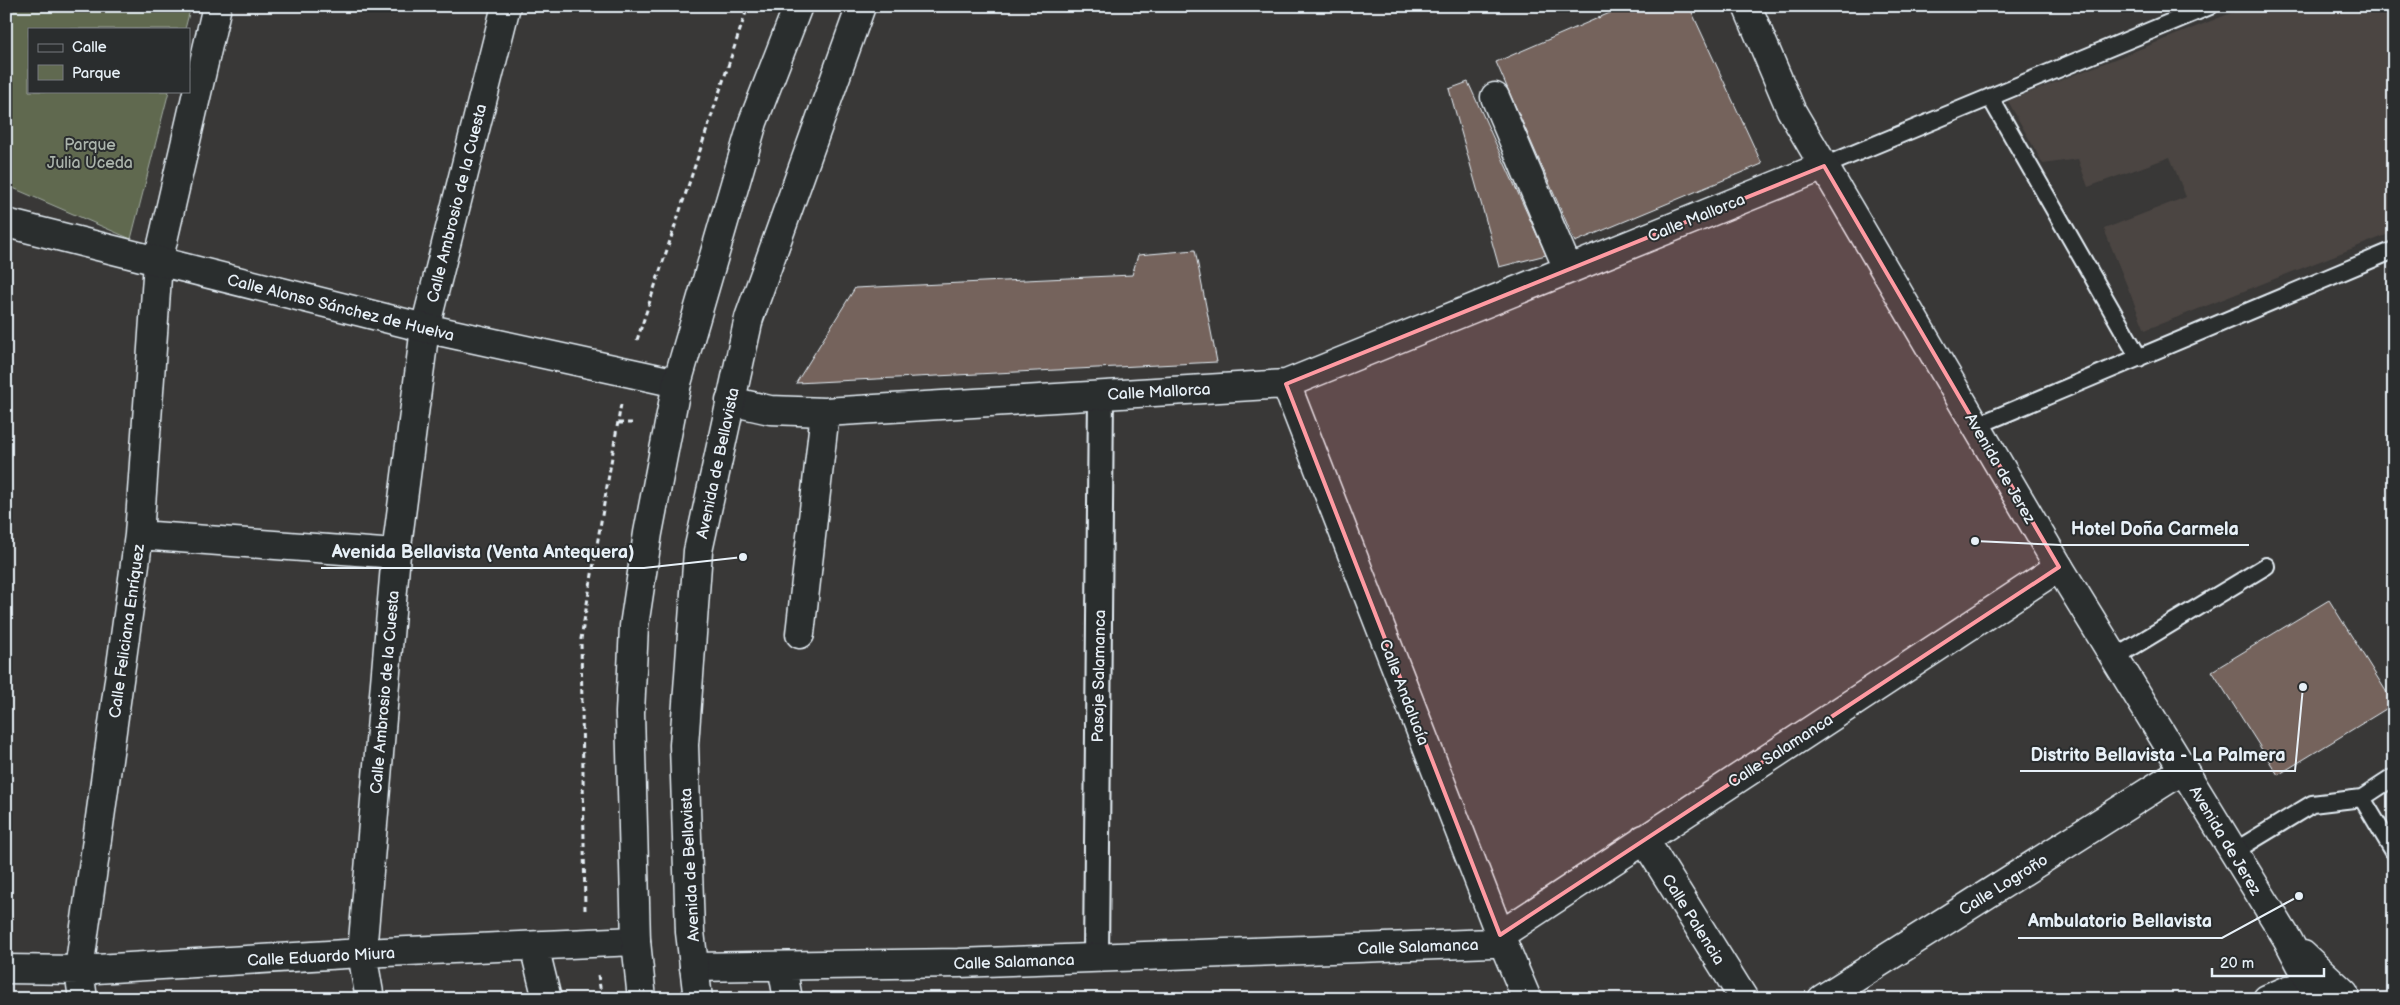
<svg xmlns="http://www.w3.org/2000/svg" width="2400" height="1005" font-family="'Balsamiq Sans',sans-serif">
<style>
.built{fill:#4b4542}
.green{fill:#606950;stroke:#a4ada4}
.building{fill:#74635c;stroke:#e8f1f8}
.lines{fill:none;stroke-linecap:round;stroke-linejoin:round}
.service-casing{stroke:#e8f1f8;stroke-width:20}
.pedestrian-casing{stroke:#e8f1f8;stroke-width:28}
.minor-casing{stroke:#e8f1f8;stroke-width:31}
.tertiary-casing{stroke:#e8f1f8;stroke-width:31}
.secondary-casing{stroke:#e8f1f8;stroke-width:31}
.primary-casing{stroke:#e8f1f8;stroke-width:31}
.path{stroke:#e8f1f8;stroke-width:3;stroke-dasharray:5 4;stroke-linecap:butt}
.service{stroke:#2a2d2e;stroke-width:16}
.pedestrian{stroke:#2a2d2e;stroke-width:24}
.minor{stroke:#2a2d2e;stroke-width:28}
.tertiary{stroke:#2a2d2e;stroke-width:28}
.secondary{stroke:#2a2d2e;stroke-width:28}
.primary{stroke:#2a2d2e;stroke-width:28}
.marked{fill:#ff9aa2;fill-opacity:0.2;stroke:#ff9aa2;stroke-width:4;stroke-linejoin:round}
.labels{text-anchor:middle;stroke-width:4;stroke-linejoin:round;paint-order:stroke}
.park-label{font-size:16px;fill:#abb4ac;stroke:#2a2d2e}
.street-label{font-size:16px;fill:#e8f1f8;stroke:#2a2d2e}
.leader{fill:none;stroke:#e8f1f8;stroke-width:2}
.callout-dot{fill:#e8f1f8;stroke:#2a2d2e;stroke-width:2}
.callout-label{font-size:18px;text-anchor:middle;font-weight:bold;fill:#e8f1f8;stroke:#2a2d2e;stroke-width:4;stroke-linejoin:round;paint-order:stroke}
</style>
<rect width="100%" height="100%" fill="#393837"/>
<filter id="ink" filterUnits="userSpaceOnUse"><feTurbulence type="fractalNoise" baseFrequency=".02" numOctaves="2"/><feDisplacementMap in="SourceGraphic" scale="10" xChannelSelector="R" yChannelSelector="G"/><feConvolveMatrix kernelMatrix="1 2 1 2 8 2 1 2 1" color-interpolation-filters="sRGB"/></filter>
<g filter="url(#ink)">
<!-- built -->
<path class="built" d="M2249 6H2394V232L2145 330 2104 229 2186 197 2170 157 2088 187 2078 159 2043 164 2008 101Z"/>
<!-- green -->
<path class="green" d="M6 6H191L185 29H29V91H169L131 239 6 185Z"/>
<!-- building -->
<path class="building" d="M1626 6H1689L1762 164 1575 242 1496 62Z
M1468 82 1546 255 1499 267 1449 89Z
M1195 250 1217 362 796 383 855 288 1132 275 1138 255Z
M2329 600 2394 704 2278 775 2212 671Z"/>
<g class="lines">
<defs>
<path id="service" d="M1990 97 2139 358
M1824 166 2210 6
M1976 426 2394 250
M2114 658 2266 566
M2362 798 2394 852
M2233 852 2312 804 2362 798 2394 777"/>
<path id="pedestrian" d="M1096 958 1101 394"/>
<path id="minor" d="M1495 97 1568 269
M1286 384 1500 935 1527 999
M730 401 770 410 825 412 1286 384 1824 166
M139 535 396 554
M800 634 825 412
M1644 839 1744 999
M534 946 547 999
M782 966 788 999
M694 967 959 963 1492 943 1500 935 2059 567
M6 969 79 970 362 953 636 941
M83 999 79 970 139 535 158 262 217 6
M370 999 362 953 396 554 425 328 506 6
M1822 999 2183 770
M2267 999 2288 990 2312 987"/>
<path id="tertiary" d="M6 223 425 328 677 383"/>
<path id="secondary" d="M1747 6 1791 110 2059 567 2288 940 2319 999
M2303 955 2344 993"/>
<path id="primary" d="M642 999 636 941 630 713 634 626 648 533 677 383 753 122 798 6
M698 999 690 932 684 745 698 551 749 318 861 6"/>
</defs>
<!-- service casing -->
<use href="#service" class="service-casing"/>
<!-- pedestrian casing -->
<use href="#pedestrian" class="pedestrian-casing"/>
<!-- minor casing -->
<use href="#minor" class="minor-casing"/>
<!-- tertiary casing -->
<use href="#tertiary" class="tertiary-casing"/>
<!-- secondary casing -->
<use href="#secondary" class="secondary-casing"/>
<!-- primary casing -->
<use href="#primary" class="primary-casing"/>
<!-- path -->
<path class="path" d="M637 340 748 6
M618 423H635
M585 910 581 639 621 404
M598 975 602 999"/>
<!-- service -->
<use href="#service" class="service"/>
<!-- pedestrian -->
<use href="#pedestrian" class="pedestrian"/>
<!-- minor -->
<use href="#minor" class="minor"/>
<!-- tertiary -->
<use href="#tertiary" class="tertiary"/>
<!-- secondary -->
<use href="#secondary" class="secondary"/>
<!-- primary -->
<use href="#primary" class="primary"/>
</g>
</g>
<!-- marked area -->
<path class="marked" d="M1824 166 2059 567 1500 935 1286 384Z"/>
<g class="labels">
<!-- park labels -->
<g class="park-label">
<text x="90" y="150">Parque<tspan x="90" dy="18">Julia Uceda</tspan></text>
</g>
<!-- street labels -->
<g class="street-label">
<text transform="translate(456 203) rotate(-76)" y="6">Calle Ambrosio de la Cuesta</text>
<text transform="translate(1696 217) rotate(-22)" y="6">Calle Mallorca</text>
<text transform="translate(341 307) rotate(14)" y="6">Calle Alonso Sánchez de Huelva</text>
<text transform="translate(1159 391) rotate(-3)" y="6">Calle Mallorca</text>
<text transform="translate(717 463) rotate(-78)" y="6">Avenida de Bellavista</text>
<text transform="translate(2001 468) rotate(60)" y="6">Avenida de Jerez</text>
<text transform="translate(126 631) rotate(-82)" y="6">Calle Feliciana Enríquez</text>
<text transform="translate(1098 676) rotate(-89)" y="6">Pasaje Salamanca</text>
<text transform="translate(384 692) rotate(-85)" y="6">Calle Ambrosio de la Cuesta</text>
<text transform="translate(1405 692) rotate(69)" y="6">Calle Andalucía</text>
<text transform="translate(1780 750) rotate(-33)" y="6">Calle Salamanca</text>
<text transform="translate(2226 840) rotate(59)" y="6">Avenida de Jerez</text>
<text transform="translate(689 865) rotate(-93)" y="6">Avenida de Bellavista</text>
<text transform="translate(2003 884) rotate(-32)" y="6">Calle Logroño</text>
<text transform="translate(1694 919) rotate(58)" y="6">Calle Palencia</text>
<text transform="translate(1418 946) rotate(-2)" y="6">Calle Salamanca</text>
<text transform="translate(321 956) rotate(-3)" y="6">Calle Eduardo Miura</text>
<text transform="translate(1014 961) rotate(-2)" y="6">Calle Salamanca</text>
</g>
</g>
<!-- callouts -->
<path class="leader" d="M1975 541L2061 545H2249M743 557L644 568H321M2303 687L2295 771H2020M2299 896L2222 938H2018"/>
<g class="callout-dot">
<circle cx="1975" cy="541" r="5"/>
<circle cx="743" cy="557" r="5"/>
<circle cx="2303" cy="687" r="5"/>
<circle cx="2299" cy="896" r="5"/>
</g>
<g class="callout-label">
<text x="2155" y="535">Hotel Doña Carmela</text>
<text x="483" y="558">Avenida Bellavista (Venta Antequera)</text>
<text x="2158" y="761">Distrito Bellavista - La Palmera</text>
<text x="2120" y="927">Ambulatorio Bellavista</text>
</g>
<!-- margin -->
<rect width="2400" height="1005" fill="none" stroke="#2a2d2e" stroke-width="25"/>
<rect x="12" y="12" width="2375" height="980" fill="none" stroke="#e8f1f8" stroke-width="2" filter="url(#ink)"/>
<!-- legend -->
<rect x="28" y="28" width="162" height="65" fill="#2a2d2e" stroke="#767b7f"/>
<rect x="38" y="44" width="25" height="8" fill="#2a2d2e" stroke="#767b7f"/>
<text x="72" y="52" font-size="15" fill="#e8f1f8">Calle</text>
<rect x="38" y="65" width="25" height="15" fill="#606950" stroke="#767b7f"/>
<text x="72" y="78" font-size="15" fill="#e8f1f8">Parque</text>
<!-- scale -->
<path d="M2212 968v8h112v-8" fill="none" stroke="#e8f1f8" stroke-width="2.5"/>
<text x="2220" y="968" font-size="15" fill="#e8f1f8" stroke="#2a2d2e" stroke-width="4" paint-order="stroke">20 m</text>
</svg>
